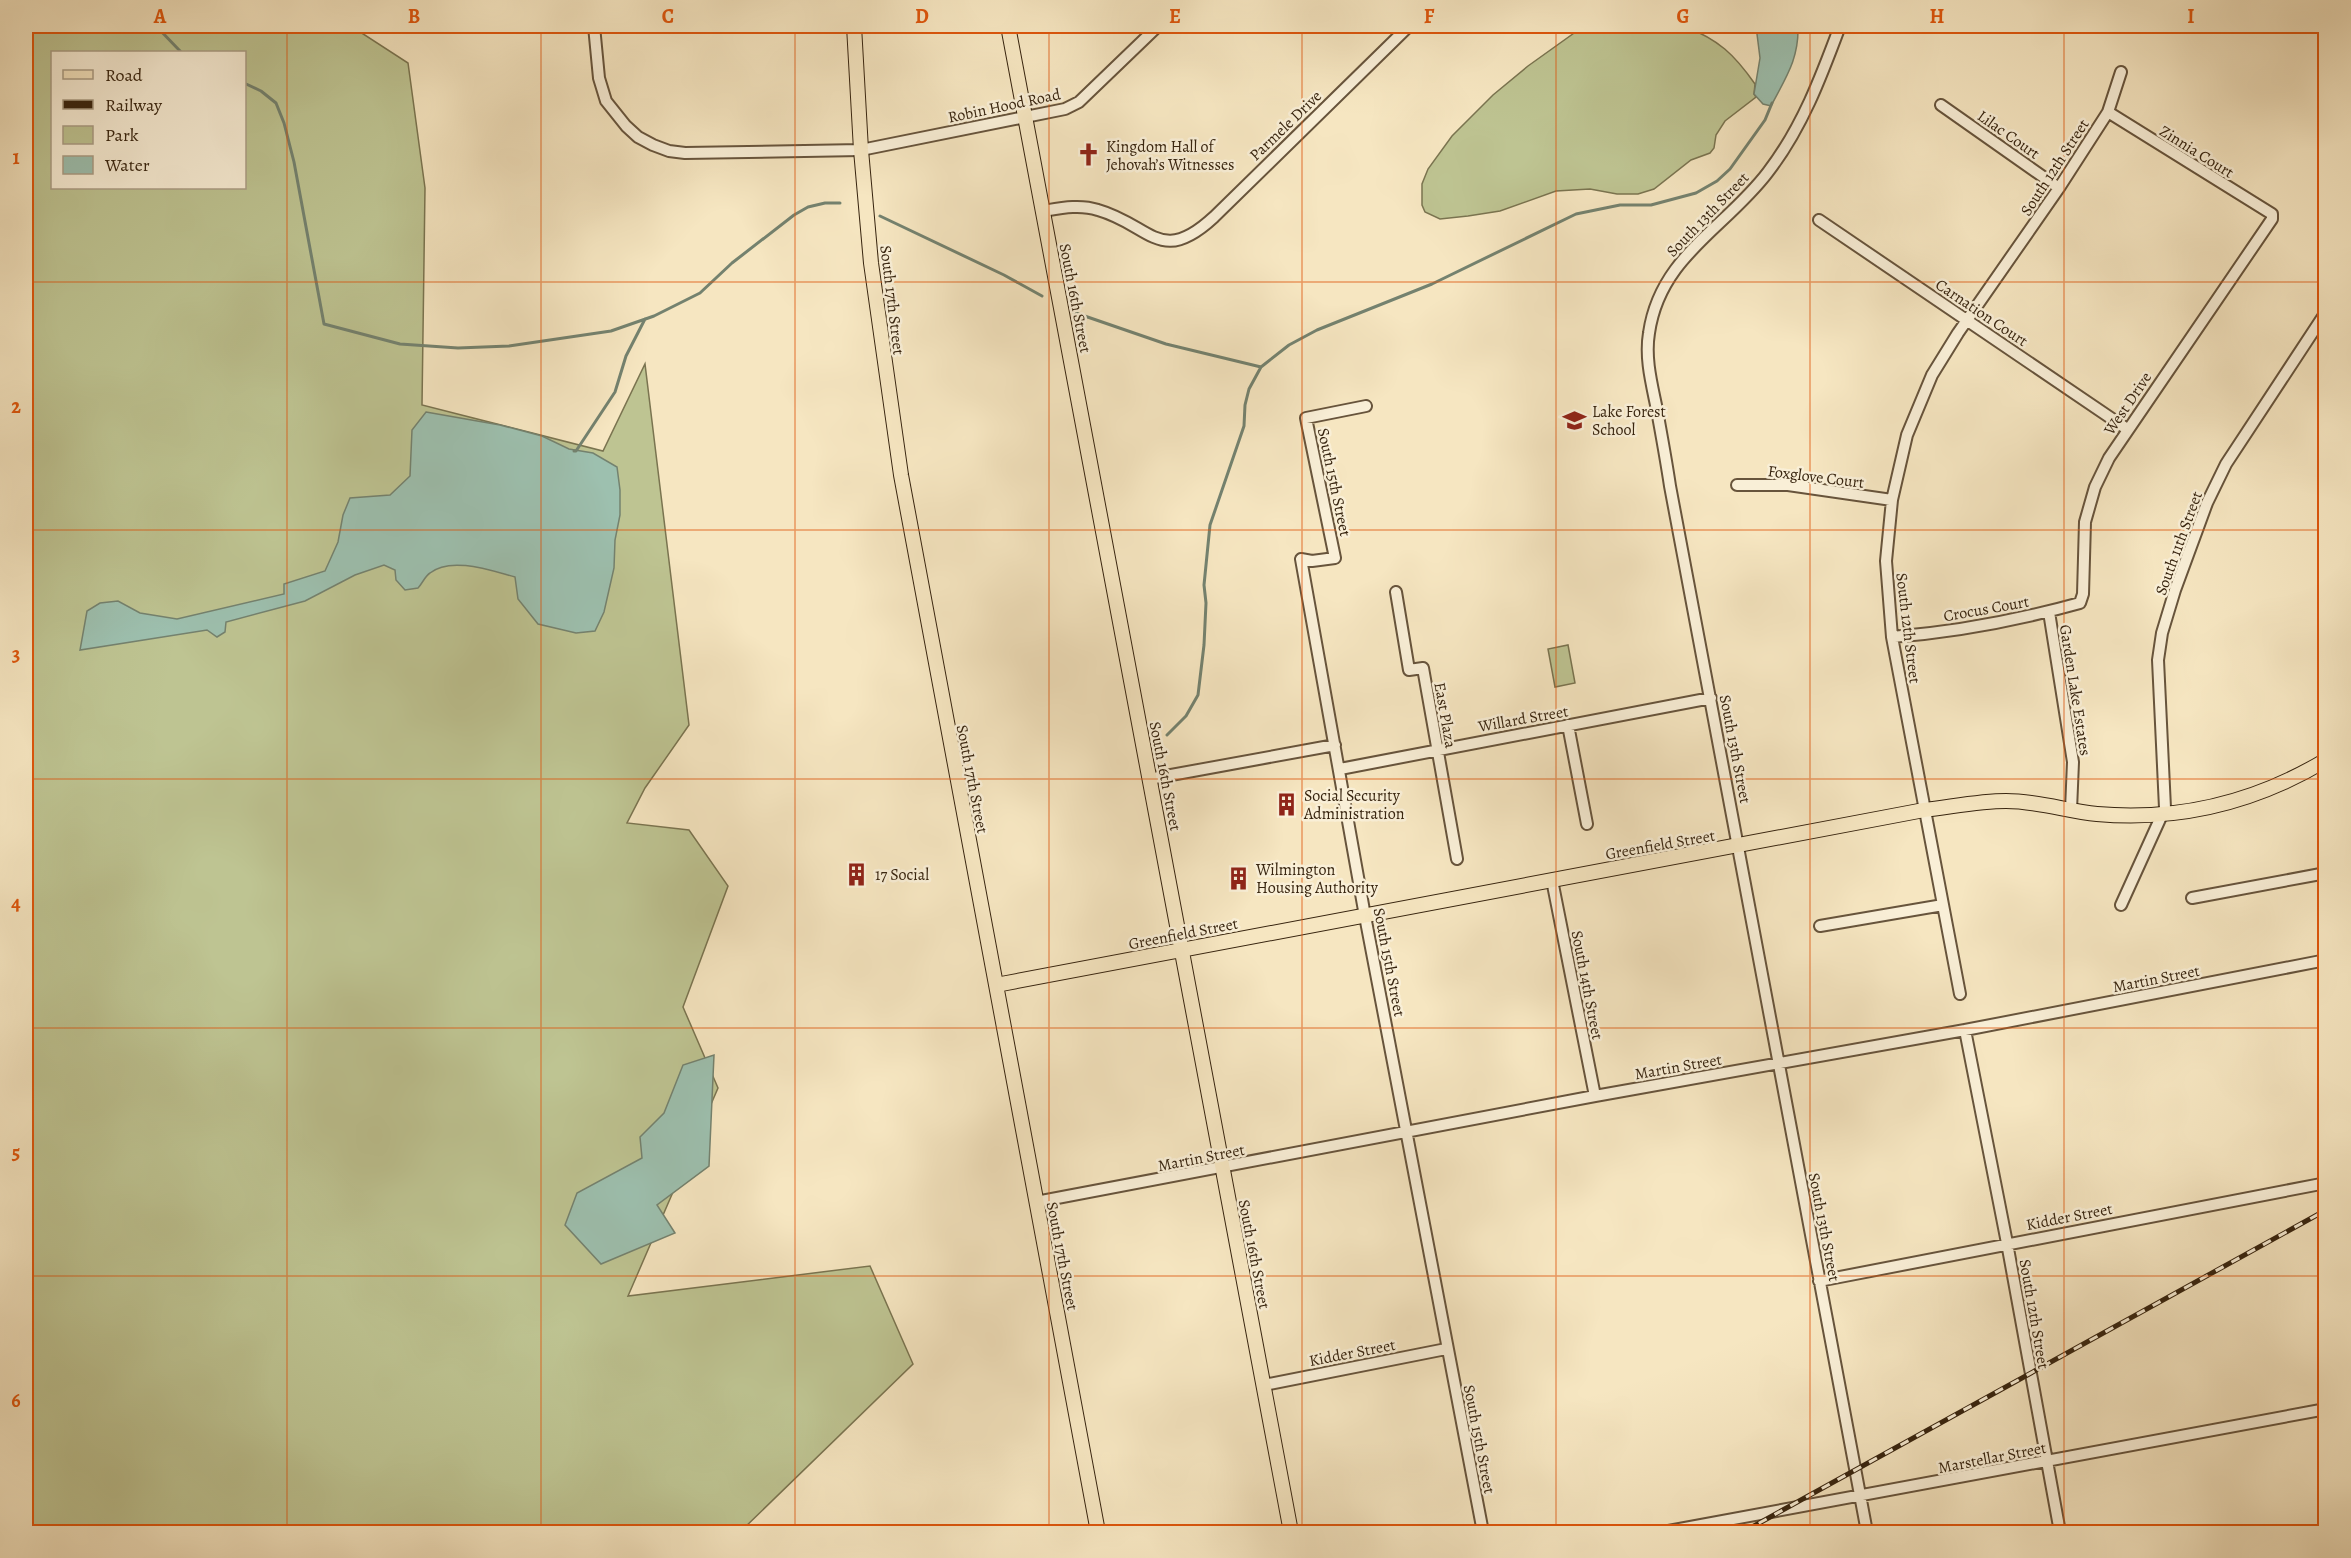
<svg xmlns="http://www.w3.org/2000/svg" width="2351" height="1558" font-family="Alegreya,serif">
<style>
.green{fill:#bec492;stroke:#7a7450;stroke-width:1.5;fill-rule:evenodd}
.water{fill:#9dc0af;stroke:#74826f;stroke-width:1.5}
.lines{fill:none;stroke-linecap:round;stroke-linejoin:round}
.stream{stroke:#74826f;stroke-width:3}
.minor-casing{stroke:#67543c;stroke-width:14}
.major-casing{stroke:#37240f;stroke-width:16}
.minor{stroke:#f9efd7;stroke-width:10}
.major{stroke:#f6e6c1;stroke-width:14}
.rail-casing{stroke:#37240f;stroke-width:5}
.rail{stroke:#f9efd7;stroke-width:3;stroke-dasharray:9;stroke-linecap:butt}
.grid{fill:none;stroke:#df560c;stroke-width:1.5;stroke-opacity:0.55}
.labels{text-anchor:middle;stroke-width:5;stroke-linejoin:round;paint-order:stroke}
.street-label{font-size:16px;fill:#37240f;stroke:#f9efd7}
.poi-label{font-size:16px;fill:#37240f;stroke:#f9efd7;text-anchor:start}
.neatline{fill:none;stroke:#df560c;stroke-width:2}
.grid-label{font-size:20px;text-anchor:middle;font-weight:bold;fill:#df560c}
</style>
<rect width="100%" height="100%" fill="#f6e6c1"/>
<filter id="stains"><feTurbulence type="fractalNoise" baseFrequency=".00333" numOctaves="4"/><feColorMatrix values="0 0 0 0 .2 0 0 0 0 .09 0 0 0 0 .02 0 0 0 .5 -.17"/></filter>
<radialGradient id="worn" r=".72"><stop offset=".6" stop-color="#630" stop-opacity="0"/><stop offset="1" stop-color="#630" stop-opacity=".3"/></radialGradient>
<!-- green -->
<path class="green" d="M26 26H351L408 63 425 188 422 405 603 451 645 364 689 725 645 788 627 823 689 830 728 886 683 1007 718 1088 628 1296 870 1266 913 1364 740 1532H26ZM52 52H244V188H52Z
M1584 26H1684C1719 40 1734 54 1755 84L1754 94 1756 97 1725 121 1716 135 1714 148 1710 153 1691 160 1654 189 1638 194H1617L1590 189 1556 191 1500 211 1468 216 1440 219 1425 212 1422 205V184L1428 169 1452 136 1493 95 1528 66Z
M1568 645 1575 683 1555 687 1548 649Z"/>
<!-- water -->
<path class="water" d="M1756 26H1798C1799 59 1786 77 1771 106L1763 104 1754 94 1760 58Z
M426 412 500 425 542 436 569 449 593 453 617 467 620 490V515L615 540 614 568 604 612 595 631 576 633 538 624 518 599 515 577C492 571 451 556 430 573 425 576 422 584 418 588L405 590 396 580 395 570 384 565 355 575 305 601 226 622 225 632 217 637 207 630 80 650 87 611 100 603 118 601 140 613 177 619 284 594V584L325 571 338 542 343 515 350 498 390 495 410 476 412 430Z
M714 1055 709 1166 657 1205 675 1233 601 1264 565 1225 577 1193 642 1158 640 1137 664 1113 683 1065Z"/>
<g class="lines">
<!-- stream -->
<path class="stream" d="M156 26 181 52
M244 83 261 91 276 103 284 123 294 162 324 324 400 344 458 348 509 346 611 331 654 316 700 293 732 263 794 215 808 207 825 203H840
M880 216 1004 275 1042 296
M1073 312 1166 344 1261 367
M574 451H576L615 392 626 356 645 319
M1167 735 1186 716 1198 695 1204 645 1206 603 1204 585 1210 525 1244 426 1245 405 1249 389 1261 367 1289 345 1317 330 1432 284 1576 214 1620 205H1651L1696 193 1717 181 1730 169 1765 120 1772 103"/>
<defs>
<path id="minor" d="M594 26 599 78 606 101 626 126 638 137 653 145 669 151 685 153 861 150 1065 109 1079 102 1158 26
M1840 26C1821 77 1802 128 1768 172 1726 228 1660 256 1649 333 1645 357 1651 381 1656 405 1661 432 1666 459 1670 486L1867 1532
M1941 105 2059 188
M1043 211C1061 208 1080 204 1098 210 1151 225 1160 267 1214 217L1409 26
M1819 220 2127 429
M1366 406 1306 418 1335 558 1312 561 1301 559 1365 916 1483 1532
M1737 485H1788L1892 500
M1396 592 1409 670 1423 668 1457 859
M2049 612 2073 762 2071 810
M1892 637C1955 632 2019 620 2080 603L2083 594 2085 522 2095 487 2109 458 2272 219V214L2108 112
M1568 725 1587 824
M1340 769 1711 698
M1149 779 1335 745
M1552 880 1595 1096
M2192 898 2326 873
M2121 905 2165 808 2158 660 2162 633 2175 590 2207 503 2226 464 2326 312
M1820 926 1943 905
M1960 994 1892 637 1886 561 1892 500 1907 435 1932 375 1958 333 2059 188 2108 112 2121 72
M1965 1030 2007 1243 2060 1532
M1036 1202 1595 1096 1965 1030 2326 960
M1819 1281 2326 1183
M1264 1385 1446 1349
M1663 1532 2326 1409"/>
<path id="major" d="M854 26 861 150 871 263 901 475 1098 1532
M1008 26 1291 1532
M996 985 1924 810C1951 807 1979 801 2006 801 2038 801 2067 811 2097 814 2178 821 2256 802 2326 760"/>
</defs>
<!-- minor casing -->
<use href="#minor" class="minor-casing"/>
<!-- major casing -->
<use href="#major" class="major-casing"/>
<!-- minor -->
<use href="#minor" class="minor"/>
<!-- major -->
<use href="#major" class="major"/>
<defs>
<path id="rail" d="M1743 1532 2326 1210"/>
</defs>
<!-- rail casing -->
<use href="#rail" class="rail-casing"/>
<!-- rail -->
<use href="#rail" class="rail"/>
</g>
<!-- grid -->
<path class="grid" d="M287 26V1532M541 26V1532M795 26V1532M1049 26V1532M1302 26V1532M1556 26V1532M1810 26V1532M2064 26V1532M26 282H2326M26 530H2326M26 779H2326M26 1028H2326M26 1276H2326"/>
<!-- icons -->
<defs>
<symbol id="church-bare" viewBox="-9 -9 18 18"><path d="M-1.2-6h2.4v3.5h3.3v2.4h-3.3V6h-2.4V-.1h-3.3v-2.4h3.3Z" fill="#8f2418" stroke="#f9efd7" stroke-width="2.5" paint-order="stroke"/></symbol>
<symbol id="school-bare" viewBox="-9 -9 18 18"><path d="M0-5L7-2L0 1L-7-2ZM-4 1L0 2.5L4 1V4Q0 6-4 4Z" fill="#8f2418" stroke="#f9efd7" stroke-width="2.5" paint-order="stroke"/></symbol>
<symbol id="building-bare" viewBox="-9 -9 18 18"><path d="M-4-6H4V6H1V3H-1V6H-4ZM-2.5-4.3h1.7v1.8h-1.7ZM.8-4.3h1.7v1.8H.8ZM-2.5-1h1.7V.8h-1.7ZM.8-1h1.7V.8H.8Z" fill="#8f2418" stroke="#f9efd7" stroke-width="2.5" paint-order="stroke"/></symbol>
</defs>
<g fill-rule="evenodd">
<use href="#church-bare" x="1072" y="138" width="33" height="33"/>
<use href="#school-bare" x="1558" y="404" width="33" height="33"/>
<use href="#building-bare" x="1270" y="788" width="33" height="33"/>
<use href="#building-bare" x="840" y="858" width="33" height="33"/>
<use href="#building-bare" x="1222" y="862" width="33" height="33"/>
</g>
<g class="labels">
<!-- street labels -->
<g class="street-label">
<text transform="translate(1004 105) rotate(-12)" y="6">Robin Hood Road</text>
<text transform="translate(1285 125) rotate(-44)" y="6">Parmele Drive</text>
<text transform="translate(2009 134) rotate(35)" y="6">Lilac Court</text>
<text transform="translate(2197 151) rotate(32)" y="6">Zinnia Court</text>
<text transform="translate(2054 167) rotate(-57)" y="6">South 12th Street</text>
<text transform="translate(1707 214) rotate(-46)" y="6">South 13th Street</text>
<text transform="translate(1076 298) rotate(79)" y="6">South 16th Street</text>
<text transform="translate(893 300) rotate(83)" y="6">South 17th Street</text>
<text transform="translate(1982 312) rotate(34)" y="6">Carnation Court</text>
<text transform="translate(2127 403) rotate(-56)" y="6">West Drive</text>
<text transform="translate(1816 476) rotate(7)" y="6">Foxglove Court</text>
<text transform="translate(1335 482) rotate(78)" y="6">South 15th Street</text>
<text transform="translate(2178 543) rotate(-70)" y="6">South 11th Street</text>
<text transform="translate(1986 608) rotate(-10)" y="6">Crocus Court</text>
<text transform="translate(1909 628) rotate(83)" y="6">South 12th Street</text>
<text transform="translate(2076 690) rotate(81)" y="6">Garden Lake Estates</text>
<text transform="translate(1446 715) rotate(80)" y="6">East Plaza</text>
<text transform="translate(1523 718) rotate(-10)" y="6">Willard Street</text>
<text transform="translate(1736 749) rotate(79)" y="6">South 13th Street</text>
<text transform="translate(1166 776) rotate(79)" y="6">South 16th Street</text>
<text transform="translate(973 779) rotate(79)" y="6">South 17th Street</text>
<text transform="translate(1660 844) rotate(-10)" y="6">Greenfield Street</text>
<text transform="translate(1183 933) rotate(-11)" y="6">Greenfield Street</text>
<text transform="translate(1390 962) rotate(79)" y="6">South 15th Street</text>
<text transform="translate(2156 978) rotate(-11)" y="6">Martin Street</text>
<text transform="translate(1588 985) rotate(79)" y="6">South 14th Street</text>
<text transform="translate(1678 1066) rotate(-10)" y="6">Martin Street</text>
<text transform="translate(1201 1157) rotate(-11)" y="6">Martin Street</text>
<text transform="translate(2069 1216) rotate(-11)" y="6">Kidder Street</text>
<text transform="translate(1825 1227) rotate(79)" y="6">South 13th Street</text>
<text transform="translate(1255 1254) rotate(79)" y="6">South 16th Street</text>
<text transform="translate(1063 1256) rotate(79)" y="6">South 17th Street</text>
<text transform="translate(2035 1314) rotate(80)" y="6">South 12th Street</text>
<text transform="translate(1352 1352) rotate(-11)" y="6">Kidder Street</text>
<text transform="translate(1480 1439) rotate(79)" y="6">South 15th Street</text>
<text transform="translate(1992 1457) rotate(-11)" y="6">Marstellar Street</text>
</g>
<!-- poi labels -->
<g class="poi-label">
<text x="1106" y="152">Kingdom Hall of<tspan x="1106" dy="18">Jehovah’s Witnesses</tspan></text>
<text x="1592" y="417">Lake Forest<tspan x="1592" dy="18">School</tspan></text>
<text x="1304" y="801">Social Security<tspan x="1304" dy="18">Administration</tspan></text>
<text x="1256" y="875">Wilmington<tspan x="1256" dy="18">Housing Authority</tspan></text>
<text x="875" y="880">17 Social</text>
</g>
</g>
<!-- margin -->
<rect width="2351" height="1558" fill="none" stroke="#f6e6c1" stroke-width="66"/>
<!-- legend -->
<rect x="51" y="51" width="195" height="138" fill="#f9efd7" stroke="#ab9e87" stroke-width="1.5"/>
<rect x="63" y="70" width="30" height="9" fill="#f6e6c1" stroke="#ab9e87" stroke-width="1.5"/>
<text x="105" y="81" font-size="18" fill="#37240f">Road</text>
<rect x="63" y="100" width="30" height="9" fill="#37240f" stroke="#ab9e87" stroke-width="1.5"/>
<text x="105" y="111" font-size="18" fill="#37240f">Railway</text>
<rect x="63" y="126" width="30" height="18" fill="#bec492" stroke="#ab9e87" stroke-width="1.5"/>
<text x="105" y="141" font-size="18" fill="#37240f">Park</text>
<rect x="63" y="156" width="30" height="18" fill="#9dc0af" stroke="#ab9e87" stroke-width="1.5"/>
<text x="105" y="171" font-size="18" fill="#37240f">Water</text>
<rect x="33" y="33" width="2285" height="1492" class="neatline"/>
<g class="grid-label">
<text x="160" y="23">A</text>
<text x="414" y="23">B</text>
<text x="668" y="23">C</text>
<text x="922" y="23">D</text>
<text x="1175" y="23">E</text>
<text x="1429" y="23">F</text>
<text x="1683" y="23">G</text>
<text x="1937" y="23">H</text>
<text x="2191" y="23">I</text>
<text x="16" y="164">1</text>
<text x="16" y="413">2</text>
<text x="16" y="661">3</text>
<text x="16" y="910">4</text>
<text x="16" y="1159">5</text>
<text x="16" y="1407">6</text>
</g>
<rect width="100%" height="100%" filter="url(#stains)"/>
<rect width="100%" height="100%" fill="url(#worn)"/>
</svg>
